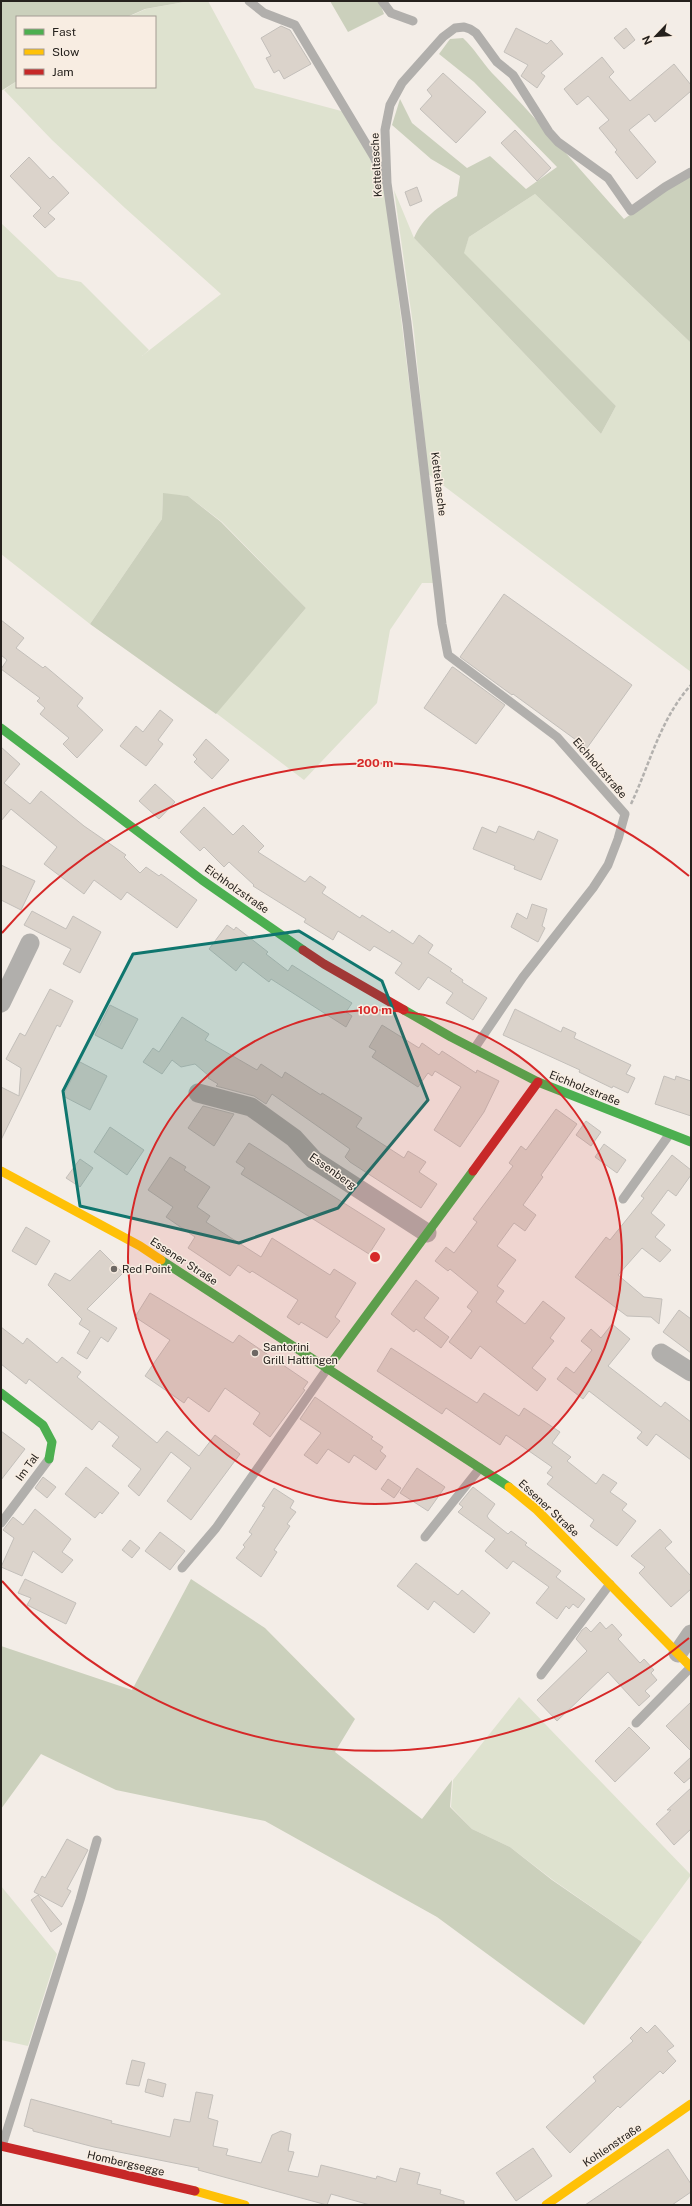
<svg xmlns="http://www.w3.org/2000/svg" width="692" height="2206" font-family="'Public Sans',sans-serif">
<style>
.green{fill:#dee2cf}
.forest{fill:#cbd0bc}
.building{fill:#dbd3cb;stroke:#c3bfba}
.lines{fill:none;stroke-linecap:round;stroke-linejoin:round}
.path{stroke:#b3b1ae;stroke-width:2.5;stroke-dasharray:4 2;stroke-linecap:butt}
.lane{stroke:#b1afac;stroke-width:9}
.street{stroke:#b1afac;stroke-width:19}
.fast{stroke:#4caf50;stroke-width:9}
.slow{stroke:#ffc107;stroke-width:9}
.jam{stroke:#c62828;stroke-width:9}
.marked{fill:#0f766e;fill-opacity:0.2;stroke:#0f766e;stroke-width:3;stroke-linejoin:round}
.ring{fill:none;stroke:#d62828;stroke-width:2}
.poi-dot{fill:#6d6864;stroke:#f8ede2;stroke-width:1.5}
.labels{text-anchor:middle;stroke-width:3;stroke-linejoin:round;paint-order:stroke}
.street-label{font-size:11px;fill:#25211d;stroke:#f8ede2}
.poi-label{font-size:11px;fill:#25211d;stroke:#f8ede2;text-anchor:start}
.centre{fill:#d62828;stroke:#f8ede2;stroke-width:2}
.ring-label{font-size:12px;text-anchor:middle;font-weight:bold;fill:#d62828;stroke:#f8ede2;stroke-width:3;stroke-linejoin:round;paint-order:stroke}
</style>
<rect width="100%" height="100%" fill="#f3ede7"/>
<!-- green -->
<path class="green" d="M190 1H208L255 88 345 112 375 164 385 189 434 583H422L390 630 377 703 304 780 216 713 306 608 222 522 188 496 163 494 162 519 90 624 1 554V223L58 277 81 282 149 350 142 356 221 294 125 208 52 140 4 90 17 81V87H155V17H128L146 9Z
M394 190 414 238 601 434 616 406 463 254 469 237 535 194 691 343V672L428 474 414 332Z
M519 1697 691 1875 642 1942 553 1880 510 1847 472 1829 451 1807 453 1780Z
M1 1886 57 1954 28 2046 1 2040Z"/>
<!-- forest -->
<path class="forest" d="M1 1H190L145 9 127 17H17V81L1 91Z
M330 1H379L384 14 348 32Z
M463 38C474 48 482 62 492 73 538 120 580 170 624 219L662 192 691 176V343L535 194 469 237 464 253 616 406 601 434 414 238C423 217 438 207 457 196L460 176 431 159 392 125 400 99 412 123 467 168 490 156 526 189 557 167 474 82 439 54 450 39Z
M163 493 188 496 221 522 306 608 216 714 90 624 162 519Z
M191 1579 265 1628 355 1719 335 1752 422 1819 452 1780 450 1807 472 1829 510 1847 552 1880 642 1942 584 2025 437 1917 265 1821 116 1790 41 1754 1 1809V1646L132 1690Z"/>
<!-- building -->
<path class="building" d="M281 26 290 30 311 64 284 79 279 70 274 73 266 58 271 56 261 38Z
M516 28 547 44 551 40 563 54 541 73 545 76 537 88 521 76 528 65 504 52Z
M626 28 635 40 624 49 614 38Z
M602 57 614 72 609 77 630 101 674 64 691 85V91L655 122 649 114 629 130 656 162 637 179 615 152 617 150 599 128 609 120 588 96 577 105 564 89Z
M443 73 486 112 456 143 420 109 432 96 427 90Z
M515 130 551 168 537 181 501 143Z
M29 157 50 179 53 176 69 193 48 213 55 219 45 228 33 216 41 208 10 176Z
M417 187 422 201 410 206 405 192Z
M504 594 632 685 587 748 513 694 512 695 460 657Z
M1 620 24 638 16 648 43 668 45 666 83 698 77 706 103 730 77 758 63 744 69 738 40 714 45 708 37 701 40 698 1 669 7 660 1 655Z
M452 667H453L505 705 476 744 424 708Z
M160 710 173 720 158 740 163 744 146 766 120 746 136 726 143 732Z
M206 739 229 760 212 779 194 762 197 759 193 755Z
M1 747 20 764 4 783 30 804 41 791 84 826 126 855 124 857 140 873 146 867 159 876 161 874 197 900 177 928 127 892 121 900 94 880 84 894 44 864 57 847 11 809 1 821Z
M155 784 175 802 159 819 139 801Z
M204 807 233 835 243 825 264 846 258 852 305 882 310 876 326 887 322 893 360 918 362 915 390 933 392 930 413 944 419 935 433 945 428 953 452 969 450 971 463 980 462 982 487 998 473 1020 446 1003 453 993 428 977 419 990 395 973 402 963 374 946 370 951 338 931 333 940 304 922 306 919 253 886 254 885 229 862 224 867 204 847 200 851 180 832Z
M499 826 534 840 538 831 558 840 541 880 514 869 515 866 473 849 482 827 496 833Z
M1 865 35 881 21 910 1 900Z
M532 904 547 909 542 926 545 928 538 942 511 927 517 913 527 919Z
M32 911 66 929 73 916 101 932 80 973 63 964 71 949 24 925Z
M227 925 234 930 236 927 268 952 266 954 288 971 292 965 352 1003 346 1012 352 1016 346 1027 271 979 269 982 243 962 236 971 225 962 209 949Z
M50 989 73 1001 60 1027 57 1025 1 1140V1087L19 1096 21 1068 6 1059 20 1033 25 1036Z
M110 1005 138 1019 122 1049 95 1035Z
M515 1009 561 1032 563 1027 576 1033 574 1038 631 1065 626 1074 635 1078 628 1093 613 1086 612 1088 579 1072 580 1070 503 1035Z
M182 1017 209 1034 205 1040 257 1070 261 1064 282 1078 285 1072 321 1095 322 1093 362 1118 356 1127 404 1158 408 1151 426 1162 419 1172 437 1184 421 1208 350 1162 345 1157 350 1149 272 1094 266 1104 254 1096 216 1086 218 1084 208 1078 209 1076 195 1064 181 1067 172 1060 162 1074 143 1062 153 1048 159 1052Z
M382 1025 419 1048 422 1043 439 1055 442 1051 476 1073 477 1070 499 1081 484 1112 460 1147 434 1130 461 1087 435 1071 432 1076 428 1073 418 1087 372 1057 376 1051 369 1047Z
M80 1062 107 1076 90 1110 63 1096Z
M664 1076 675 1080 676 1076 691 1081V1116L655 1104Z
M203 1106 234 1114 214 1146 188 1128Z
M556 1109 577 1124 541 1175 543 1177 523 1205 536 1215 525 1231 514 1223 497 1246 516 1260 497 1286 504 1291 496 1302 525 1324 543 1301 565 1318 550 1338 554 1341 532 1368 546 1379 537 1391 480 1346 471 1359 449 1342 472 1311 467 1307 478 1292 450 1269 448 1271 435 1261 446 1247 454 1253 477 1222 473 1219 513 1166 509 1163 521 1146 526 1150Z
M586 1121 601 1132 591 1146 576 1135Z
M110 1127 144 1150 127 1175 94 1152Z
M249 1143 385 1229 369 1254 241 1174 245 1168 236 1162Z
M604 1144 626 1160 617 1173 595 1157Z
M672 1155 691 1170V1175L676 1196 668 1190 651 1213 665 1225 655 1237 671 1250 660 1262 642 1248 618 1275 644 1297 662 1299 659 1324 651 1317 627 1316 575 1277 606 1237 610 1240 644 1198 641 1196Z
M170 1157 186 1167 184 1170 210 1187 197 1207 210 1216 206 1222 261 1257 272 1238 330 1275 334 1269 356 1283 335 1317 340 1321 327 1338 301 1322 299 1325 287 1317 298 1300 252 1271 250 1273 238 1265 230 1276 188 1248 195 1237 166 1217 173 1207 148 1190Z
M80 1159 93 1168 80 1187 66 1178Z
M26 1227 50 1241 36 1265 12 1251Z
M100 1250 123 1273 87 1309 117 1328 108 1342 101 1337 87 1359 77 1353 90 1331 79 1324 82 1319 48 1285 55 1273 70 1281Z
M416 1280 439 1298 424 1318 449 1337 441 1348 416 1329 414 1332 391 1314Z
M150 1293 233 1343 239 1335 308 1382 303 1389 305 1390 270 1437 253 1424 260 1413 225 1388 209 1412 188 1397 184 1403 145 1376 170 1340 135 1317Z
M679 1310 691 1319V1353L663 1332Z
M612 1324 630 1339 608 1366 661 1407 665 1402 691 1422V1460L656 1434 647 1446 637 1438 642 1432 589 1391 583 1399 557 1379 566 1367 574 1373 592 1350 581 1341 591 1329 601 1338Z
M1 1327 23 1344 27 1338 57 1363 62 1357 81 1372 77 1377 157 1443 167 1431 199 1456 215 1435 240 1454 191 1520 167 1501 191 1468 171 1452 139 1496 128 1486 141 1469 112 1446 119 1437 99 1421 92 1430 29 1379 26 1384 1 1364Z
M391 1348 477 1403 484 1393 519 1416 524 1408 560 1432 552 1443 571 1457 567 1461 596 1484 603 1474 617 1483 610 1492 627 1504 622 1510 636 1521 617 1546 590 1526 594 1520 547 1484 553 1477 547 1473 552 1467 506 1435 500 1445 446 1408 442 1414 377 1371Z
M315 1397 373 1437 371 1439 383 1447 380 1451 386 1456 376 1470 354 1455 349 1463 328 1449 317 1464 304 1455 321 1433 300 1419Z
M1 1431 25 1449 1 1480Z
M86 1467 119 1493 102 1514 100 1512 95 1518 65 1494Z
M417 1468 445 1487 428 1511 400 1493Z
M43 1477 56 1487 47 1498 35 1488Z
M388 1479 401 1488 394 1498 381 1489Z
M473 1487 495 1504 487 1516 489 1519 508 1534 511 1531 527 1543 525 1545 561 1571 556 1577 585 1599 578 1608 573 1604 569 1609 566 1606 557 1619 536 1603 549 1587 513 1561 507 1569 485 1551 495 1539 458 1512 463 1507 459 1504Z
M274 1488 294 1501 290 1508 296 1512 287 1524 290 1526 274 1550 277 1552 261 1577 236 1558 245 1547 243 1545 252 1534 249 1532 265 1507 262 1506Z
M35 1509 71 1539 62 1552 73 1560 62 1573 33 1551 22 1576 1 1567 14 1538 3 1530 13 1517 23 1525Z
M660 1529 672 1542 665 1548 691 1576V1589L671 1607 639 1573 645 1567 631 1556Z
M160 1532 185 1551 170 1570 145 1551Z
M130 1540 140 1548 132 1558 122 1550Z
M416 1563 458 1595 462 1590 490 1613 474 1633 434 1601 428 1610 397 1586Z
M25 1579 76 1603 66 1624 27 1605 31 1598 18 1593Z
M600 1622 606 1629 612 1624 622 1635 618 1639 640 1663 644 1659 654 1670 651 1673 657 1680 645 1691 650 1696 639 1706 608 1672 557 1721 537 1700 587 1651 576 1639 582 1630 586 1627 591 1632Z
M691 1702V1751L666 1726Z
M629 1727 650 1748 615 1782 595 1761Z
M691 1757V1777L684 1783 674 1773Z
M691 1788V1829L674 1845 656 1824 671 1810H667Z
M67 1839 88 1850 67 1889 71 1891 62 1907 34 1892 42 1876 45 1878Z
M38 1895 62 1924 51 1932 31 1900Z
M655 2025 674 2046 667 2051 676 2061 663 2074 660 2071 620 2108 618 2106 570 2153 546 2127 596 2081 593 2077 633 2041 630 2038 641 2027 647 2033Z
M132 2060 145 2063 139 2086 126 2084Z
M148 2079 166 2084 163 2097 145 2092Z
M196 2092 213 2095 208 2118 218 2121 213 2146 228 2149 226 2155 261 2163 272 2135 281 2131 291 2134 288 2151 294 2152 288 2171 318 2177 321 2165 376 2179 377 2176 396 2182 400 2168 420 2173 417 2184 441 2190 440 2194 464 2201V2205H370L331 2194 327 2205 198 2170 199 2168 94 2147 33 2131V2129L24 2126 31 2099 112 2121 111 2123 170 2137 174 2119 190 2122Z
M533 2148 552 2176 516 2201 496 2173Z
M668 2149 691 2184V2192L672 2205H585Z"/>
<g class="lines">
<!-- path -->
<path class="path" d="M631 804C650 764 660 719 691 685"/>
<!-- lane -->
<path class="lane" d="M249 1 264 13 295 25 374 157 385 180
M382 1 391 13 413 21
M474 1049 523 977 593 888 608 865 618 839 625 814 557 737 448 655 442 624 407 323 387 183 385 130 390 105 402 83 443 37 455 28 464 27 470 29 476 33 497 62 513 75 549 132 558 142 608 178 631 211 665 187 691 172
M623 1199 669 1135
M1 1523 49 1459
M425 1537 480 1468
M182 1568 216 1528 327 1369
M541 1675 610 1584
M636 1723 691 1667
M2 2146 80 1900 97 1840"/>
<!-- street -->
<path class="street" d="M1 1003 30 943
M198 1093 251 1107 294 1138 314 1160 427 1233
M661 1353 691 1372
M678 1653 691 1634"/>
<!-- fast -->
<path class="fast" d="M1 728 202 880 303 950
M404 1010 451 1037 538 1082 691 1142
M161 1260 509 1487
M327 1369 473 1171
M1 1393 43 1425 52 1442 49 1459"/>
<!-- slow -->
<path class="slow" d="M1 1171 140 1246 161 1260
M509 1487 537 1510 691 1667
M195 2191 245 2205
M546 2205 691 2104"/>
<!-- jam -->
<path class="jam" d="M303 950 324 964 404 1010
M473 1171 538 1082
M1 2146 195 2191"/>
</g>
<!-- marked area -->
<path class="marked" d="M299 931 382 981 428 1100 338 1208 239 1243 80 1206 63 1091 133 954Z"/>
<!-- distance rings -->
<circle cx="375" cy="1257" r="247" fill="#d62828" fill-opacity=".12"/>
<g class="ring">
<circle cx="375" cy="1257" r="247"/>
<path d="M689 1638A494 494 0 0 1 2 1581M2 933A494 494 0 0 1 689 876"/>
</g>
<!-- markers -->
<g class="poi-dot">
<circle cx="114" cy="1269" r="4"/>
<circle cx="255" cy="1353" r="4"/>
</g>
<g class="labels">
<!-- street labels -->
<g class="street-label">
<text transform="translate(376 165) rotate(-93)" y="4">Ketteltasche</text>
<text transform="translate(439 484) rotate(83)" y="4">Ketteltasche</text>
<text transform="translate(600 768) rotate(49)" y="4">Eichholzstraße</text>
<text transform="translate(237 889) rotate(35)" y="4">Eichholzstraße</text>
<text transform="translate(585 1088) rotate(22)" y="4">Eichholzstraße</text>
<text transform="translate(333 1171) rotate(35)" y="4">Essenberg</text>
<text transform="translate(184 1261) rotate(33)" y="4">Essener Straße</text>
<text transform="translate(27 1467) rotate(-54)" y="4">Im Tal</text>
<text transform="translate(549 1508) rotate(43)" y="4">Essener Straße</text>
<text transform="translate(612 2145) rotate(-34)" y="4">Kohlenstraße</text>
<text transform="translate(126 2163) rotate(13)" y="4">Hombergsegge</text>
</g>
<!-- poi labels -->
<g class="poi-label">
<text x="122" y="1273">Red Point</text>
<text x="263" y="1351">Santorini<tspan x="263" dy="13">Grill Hattingen</tspan></text>
</g>
</g>
<circle cx="375" cy="1257" r="6" class="centre"/>
<g class="ring-label">
<text x="375" y="767">200 m</text>
<text x="375" y="1014">100 m</text>
</g>
<!-- border -->
<rect width="692" height="2206" fill="none" stroke="#25211d" stroke-width="4"/>
<!-- legend -->
<rect x="16" y="16" width="140" height="72" fill="#f8ede2" stroke="#a49b93"/>
<rect x="24" y="29" width="20" height="6" fill="#4caf50" stroke="#a49b93"/>
<text x="52" y="36" font-size="12" fill="#25211d">Fast</text>
<rect x="24" y="49" width="20" height="6" fill="#ffc107" stroke="#a49b93"/>
<text x="52" y="56" font-size="12" fill="#25211d">Slow</text>
<rect x="24" y="69" width="20" height="6" fill="#c62828" stroke="#a49b93"/>
<text x="52" y="76" font-size="12" fill="#25211d">Jam</text>
<!-- north arrow -->
<g transform="translate(656 36) rotate(245)" stroke="#f8ede2" stroke-width="3" paint-order="stroke">
<path d="M0-3L7 15L0 10L-7 15Z" fill="#25211d"/>
<text y="-6" font-size="11" font-weight="bold" text-anchor="middle" fill="#25211d">N</text>
</g>
</svg>
